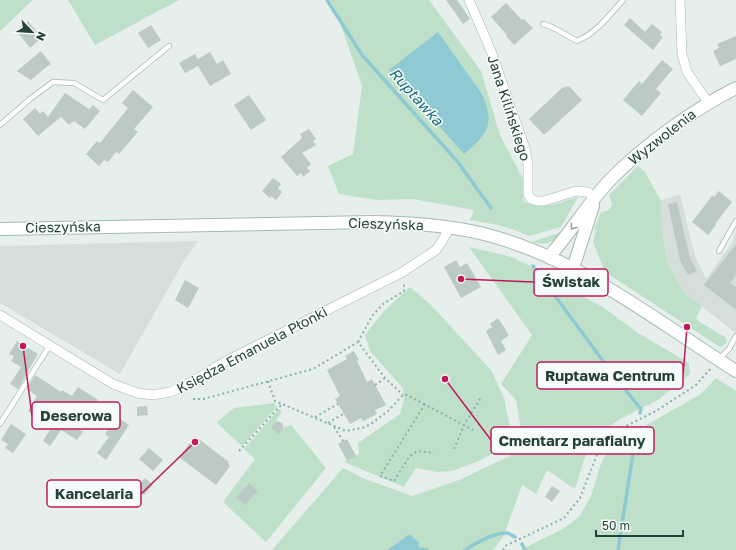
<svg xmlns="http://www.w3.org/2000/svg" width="736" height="550" font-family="'Golos Text',sans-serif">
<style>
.built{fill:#d4dfda}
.green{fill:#bfe0c8}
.water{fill:#8ec9d4}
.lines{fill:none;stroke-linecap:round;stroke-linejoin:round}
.stream{stroke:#8ec9d4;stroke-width:3.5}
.building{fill:#bbcac4}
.lane-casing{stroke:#a8b8b2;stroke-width:6}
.street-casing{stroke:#a8b8b2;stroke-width:10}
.secondary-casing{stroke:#a4bbb3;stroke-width:14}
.path{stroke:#86b3a5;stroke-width:2;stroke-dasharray:2 3;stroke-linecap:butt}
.lane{stroke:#fff;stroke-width:4.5}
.street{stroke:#fff;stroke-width:9}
.secondary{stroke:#fff;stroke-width:12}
.oneway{stroke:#92a09c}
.labels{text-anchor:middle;stroke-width:3;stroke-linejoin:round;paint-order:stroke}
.street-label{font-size:14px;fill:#24423a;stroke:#f7fbf9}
.water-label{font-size:15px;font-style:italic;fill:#1c6f80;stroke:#f7fbf9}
.leader{fill:none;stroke:#c2185b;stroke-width:1.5}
.callout-dot{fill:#c2185b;stroke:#f7fbf9;stroke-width:1.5}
.callout{fill:#f7fbf9;stroke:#c2185b;stroke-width:1.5}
.callout-label{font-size:15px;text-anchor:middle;font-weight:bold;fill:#24423a}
</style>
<rect width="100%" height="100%" fill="#e6efeb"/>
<!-- built -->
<path class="built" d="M680 194 695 256 706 279 732 243 736 232V333L683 292 667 262 662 232 661 201Z
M198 241 184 261 120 374 0 303V246Z"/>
<!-- green -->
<path class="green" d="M0 0H33L0 31Z
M68 0H179L95 45Z
M329 0H429L481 71 500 135 522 177 526 178 523 197 524 202C542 211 560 202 578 197L561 227 529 236 512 229 498 225 470 220 474 210 413 199 377 200 339 194 328 166 353 154 362 86 336 11Z
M638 166 645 172 661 201 662 232 667 262 683 292 702 306 696 318 698 321 725 337 727 342 723 346 720 347 605 272 593 242 596 230 594 229 601 212 609 210 612 204 609 195Z
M562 232C555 244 544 245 531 242Z
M469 247 512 257 538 270 554 279 562 285 603 307 638 333 689 363 690 374 658 400 618 420 594 439 584 460 575 489 547 470 536 494 522 485 505 532 507 533C501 538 498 545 493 550H272L343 468 365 479 412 496 459 480 510 456 522 434 516 400 501 384 532 335Z
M410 287 430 304 491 370 504 398 511 432 509 441 502 448 479 461 452 471 437 472 416 468 404 487 344 462 359 454 358 443 400 414 404 399 403 388 370 351 365 335 386 309Z
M716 378 736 391V550H520L563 529 579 517 591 496 600 466 605 456 615 445 627 436 701 394Z
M274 403 277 407 242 446 219 425 217 422 234 408Z
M279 409 282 412 276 421 284 427 291 425 326 468 266 542 223 502 255 459 244 449Z"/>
<!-- water -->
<path class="water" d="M438 32 482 94C496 124 487 135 464 154L389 70Z
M410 534 419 543 418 550H387Z"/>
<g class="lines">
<!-- stream -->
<path class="stream" d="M327 0 362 55 457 161 491 208
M533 266 614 376 641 409 640 413
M522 544 525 550
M418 549 427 550
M465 550C474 544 495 532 506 533 509 533 512 535 515 537
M618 550 637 428"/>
</g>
<!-- building -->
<path class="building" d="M446 0H457L470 19 463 24Z
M506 3 522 20 524 19 533 28 514 45 506 36 507 35 491 17Z
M630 18 645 32 652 24 662 32 660 35 663 37 653 50 624 25Z
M28 21 42 38 30 48 16 30Z
M151 25 161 40 148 48 138 33Z
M736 36V59L720 66 713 51 719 48 717 44Z
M41 51 51 64 45 68 31 80 17 71Z
M210 52 217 64 223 60 231 74 210 86 198 66 185 73 179 63 195 54 198 59Z
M662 60 673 69 656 89 661 93 642 116 623 100 639 81 642 84Z
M569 86 582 100 544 135 529 119 562 88Z
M133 90 153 107 134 129 138 132 119 154 116 152 108 162 104 160 99 166 86 154 97 141 100 143 128 108 122 103Z
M65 93 89 109 93 105 100 111 85 129 74 121 69 125 61 117 38 136 23 119 35 108 40 114 43 111 48 117Z
M249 95 266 120 251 130 234 105Z
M309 129 316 139 313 141 316 145 302 153 311 164 307 168 310 171 303 177 301 173 297 176 281 157 302 138 300 134Z
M273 178 281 184 278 188 282 192 276 200 271 196 270 198 262 191Z
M719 191 732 202 715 224 716 225 708 235 692 222 712 196 714 197Z
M677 202 690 258 697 271 688 275 680 260 668 204Z
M736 244V275L730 283 736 287V310L704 285Z
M456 260 460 267 467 263 481 287 461 298 444 267Z
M185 280 199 288 188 308 175 300Z
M498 318 509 335 501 341 506 350 498 355 486 331 492 327 490 324Z
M17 341 38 354 18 389 10 384 21 367 11 361 14 356 9 354Z
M354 351 359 360 357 361 367 382 372 379 386 405 375 410 377 414 363 421 361 418 350 424 335 399 340 396 327 370 347 359 345 356Z
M35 375 61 392 62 390 72 396 78 387 98 400 89 413 75 403 64 419 83 432 77 440 61 430 50 446 43 441 52 426 28 411 37 396 27 389Z
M147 406 148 415 137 416V407Z
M117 417 129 425 106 460 97 453 109 437 105 434Z
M278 421 282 423 283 426V429L278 434 271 427Z
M11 424 26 434 13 453 5 448 8 444 1 440Z
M195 436 229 462 228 464 230 466 216 485 179 457Z
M347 439 356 456 347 461 338 444Z
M149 448 163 460 153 471 139 459Z
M145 478 153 485 144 495 136 488Z
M249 483 258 491 245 505 236 497Z
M552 486 560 491 552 502 545 497Z"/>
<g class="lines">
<defs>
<path id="lane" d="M543 24 552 27 577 41C596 33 609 16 623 0
M0 125 30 99 53 82 74 83 103 100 169 46
M719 251 736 221
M719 359 729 349 736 336
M0 424 50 345"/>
<path id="street" d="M469 0 491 51 525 148 528 165V194L531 199 537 201H544L576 191 587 192 596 197
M680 0 682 54 687 72 708 102
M0 315 113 384 137 393 153 395 170 392 184 386 226 361 401 273 436 250 441 243 450 227"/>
<path id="secondary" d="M0 229 373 222C410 223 447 225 484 234 581 259 653 319 736 371
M550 258 553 252C573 229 589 202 610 180 643 146 694 109 736 88
M573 268 593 206"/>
</defs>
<!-- lane casing -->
<use href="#lane" class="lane-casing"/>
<!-- street casing -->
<use href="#street" class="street-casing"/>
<!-- secondary casing -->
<use href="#secondary" class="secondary-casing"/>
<!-- path -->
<path class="path" d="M358 342 372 316 383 304 404 291V282
M268 381 275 401 346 431 362 428 371 424 388 411 403 395H407L473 430
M375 385 385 378
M193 399H203L313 369 358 342 385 378 403 395
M425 404 380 476 394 481 409 457 417 451 434 453
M315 417 338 404
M328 423 343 414
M334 427 343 441
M454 449 464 425 481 397
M239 451 282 404
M503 550 505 546 564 518 580 498 600 447 610 434 656 411 696 385 711 368"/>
<!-- lane -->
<use href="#lane" class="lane"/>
<!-- street -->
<use href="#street" class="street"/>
<!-- secondary -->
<use href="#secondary" class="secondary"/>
</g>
<!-- one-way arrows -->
<defs><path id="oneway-chevron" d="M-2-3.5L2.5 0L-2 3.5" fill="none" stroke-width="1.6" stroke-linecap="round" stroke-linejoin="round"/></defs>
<use class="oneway" href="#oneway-chevron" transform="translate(573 227) rotate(127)"/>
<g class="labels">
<!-- street labels -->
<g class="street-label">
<text transform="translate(509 108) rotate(72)" y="5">Jana Kilińskiego</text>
<text transform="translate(662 137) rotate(-38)" y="5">Wyzwolenia</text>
<text transform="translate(386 224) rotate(2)" y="5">Cieszyńska</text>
<text transform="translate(63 227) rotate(-1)" y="5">Cieszyńska</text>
<text transform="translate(252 350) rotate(-28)" y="5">Księdza Emanuela Płonki</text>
</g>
<!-- water labels -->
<g class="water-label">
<text transform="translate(416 97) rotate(48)" y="5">Ruptawka</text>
</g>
</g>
<!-- callouts -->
<path class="leader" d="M461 279L534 282M687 327L683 375M23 346L32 416M445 379L491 440M195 442L141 494"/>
<g class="callout-dot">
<circle cx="461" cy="279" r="4"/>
<circle cx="687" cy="327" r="4"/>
<circle cx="23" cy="346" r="4"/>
<circle cx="445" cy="379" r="4"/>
<circle cx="195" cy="442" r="4"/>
</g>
<g class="callout">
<rect x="534" y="269" width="74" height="27" rx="4"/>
<rect x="537" y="362" width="146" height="27" rx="4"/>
<rect x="32" y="402" width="88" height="27" rx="4"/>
<rect x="491" y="427" width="163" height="27" rx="4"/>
<rect x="47" y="480" width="94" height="27" rx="4"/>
</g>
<g class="callout-label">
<text x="571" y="287">Świstak</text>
<text x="610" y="381">Ruptawa Centrum</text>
<text x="76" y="421">Deserowa</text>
<text x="572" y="446">Cmentarz parafialny</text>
<text x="94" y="499">Kancelaria</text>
</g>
<!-- north arrow -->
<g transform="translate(32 32) rotate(115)" stroke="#f7fbf9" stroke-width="3" paint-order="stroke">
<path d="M0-3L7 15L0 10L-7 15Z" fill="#24423a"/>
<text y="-6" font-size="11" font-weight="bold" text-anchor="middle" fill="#24423a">N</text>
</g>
<!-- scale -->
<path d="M596 530v6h87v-6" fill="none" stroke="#24423a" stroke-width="2"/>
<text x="602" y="530" font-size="12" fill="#24423a" stroke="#f7fbf9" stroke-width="3" paint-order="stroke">50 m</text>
</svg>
